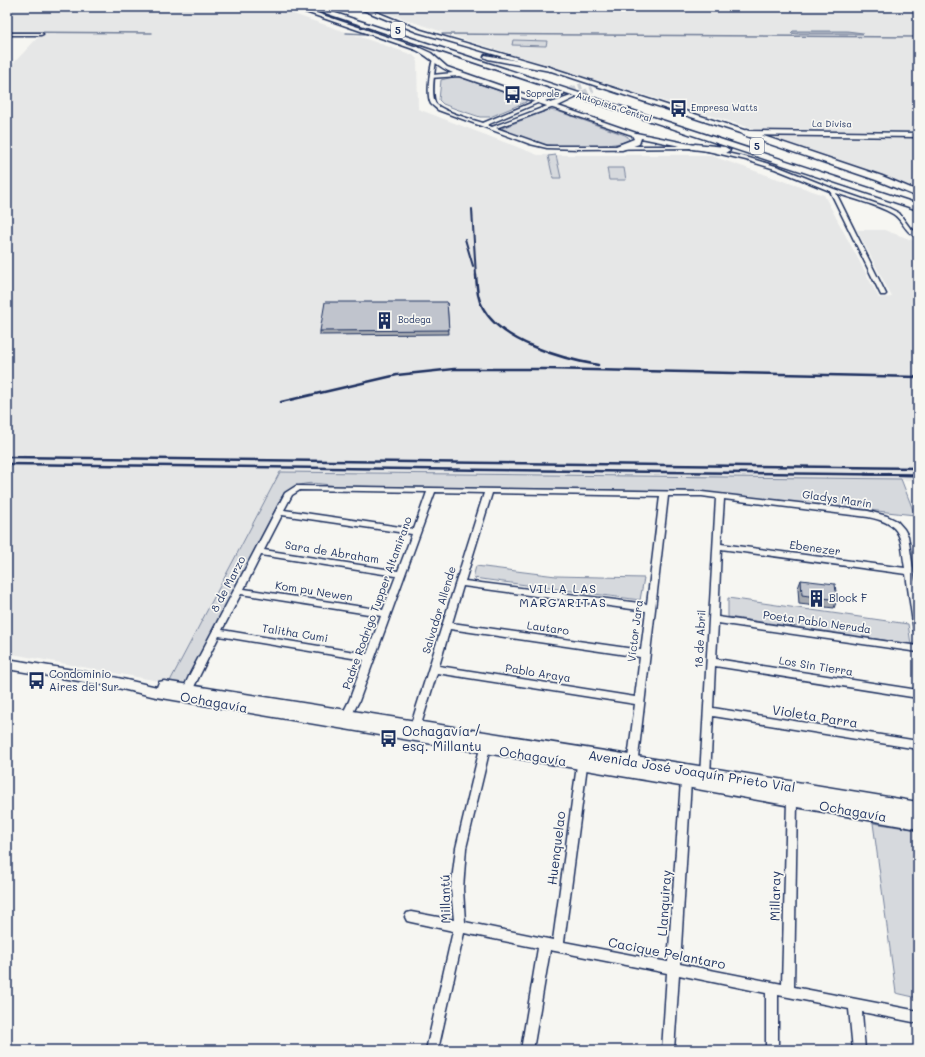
<svg xmlns="http://www.w3.org/2000/svg" width="925" height="1057" font-family="Mali,sans-serif">
<style>
.built{fill:#e6e7e7}
.green{fill:#d6d9dd;stroke:#78849e}
.water{fill:#abb2c0;stroke:#717e99}
.lines{fill:none;stroke-linecap:round;stroke-linejoin:round}
.stream{stroke:#717e99;stroke-width:1.5}
.secondary-tunnel{stroke:#caced4;stroke-width:6;stroke-dasharray:6 3;stroke-linecap:butt}
.street-casing{stroke:#1b2f5e;stroke-width:3}
.secondary-casing{stroke:#1b2f5e;stroke-width:3}
.highway-casing{stroke:#1b2f5e;stroke-width:3}
.street{fill:#f6f6f2;fill-rule:evenodd}
.secondary{fill:#f6f6f2;fill-rule:evenodd}
.highway{fill:#f6f6f2;fill-rule:evenodd}
.rail-far2{stroke:#1b2f5e;stroke-width:2}
.rail-far1{stroke:#1b2f5e;stroke-width:2.5}
.rail{stroke:#1b2f5e;stroke-width:3}
.wall{fill:#a5a9b0;stroke:#1b2f5e}
.building{fill:#c0c4cd;stroke:#1b2f5e}
.labels{text-anchor:middle;stroke-width:3.5;stroke-linejoin:round;paint-order:stroke}
.far-poi-label{font-size:9px;fill:#1b2f5e;stroke:#f6f6f2;text-anchor:start}
.far-street-label{font-size:9px;fill:#1b2f5e;stroke:#f6f6f2}
.shield{fill:#f6f6f2;stroke:#5d6b8a;stroke-width:1}
.shield-label{font-size:10px;font-weight:bold;fill:#1b2f5e}
.street-label{font-size:11px;fill:#1b2f5e;stroke:#f6f6f2}
.poi-label{font-size:11px;fill:#1b2f5e;stroke:#f6f6f2;text-anchor:start}
.neighbourhood-label{font-size:12px;letter-spacing:1px;fill:#1b2f5e;stroke:#f6f6f2}
.near-street-label{font-size:13px;fill:#1b2f5e;stroke:#f6f6f2}
.near-poi-label{font-size:13px;fill:#1b2f5e;stroke:#f6f6f2;text-anchor:start}
</style>
<rect width="100%" height="100%" fill="#f6f6f2"/>
<filter id="ink" filterUnits="userSpaceOnUse"><feTurbulence type="fractalNoise" baseFrequency=".025" numOctaves="2"/><feDisplacementMap in="SourceGraphic" scale="8" xChannelSelector="R" yChannelSelector="G"/><feConvolveMatrix kernelMatrix="1 2 1 2 8 2 1 2 1" color-interpolation-filters="sRGB"/></filter>
<g filter="url(#ink)">
<!-- built -->
<path class="built" d="M7 7H273L413 55 417 59 418 109 538 155H709L824 195 879 298 892 297 857 230H884L918 242V480L280 472 169 683 7 653V70L44 31 7 30Z
M369 7H918V188L797 148 751 128 472 42Z"/>
<!-- green -->
<path class="green" d="M513 40 547 41 546 46 512 45Z
M457 76 526 100V102L490 117H480L456 109 443 104 439 100 441 80Z
M548 110 557 111 625 135 628 137 629 140C619 147 562 147 549 145 538 144 509 135 502 128Z
M556 155 561 178H553L548 156Z
M607 168H624L626 180H609Z
M280 472 901 479 915 515 689 491 337 486C314 483 301 479 282 496L185 685 169 683Z
M476 566 556 576 644 578 640 600 473 578Z
M728 598 908 624 911 644 728 617Z
M873 823 918 830V998L896 993Z"/>
<!-- water -->
<path class="water" d="M793 31H847L863 33V34H797L791 33Z"/>
<g class="lines">
<!-- stream -->
<path class="stream" d="M7 32 152 33
M346 33 367 34
M442 34 918 37"/>
<!-- secondary-tunnel -->
<path class="secondary-tunnel" d="M562 93 582 86
M574 97 593 89"/>
<defs>
<path id="street" d="M7 33H41L43 34 41 35H7Z
M433 59 436 60C435 70 430 96 436 104 442 111 473 120 483 123L538 100 542 101 487 125 492 127 550 105H554V107L496 128 547 146H695L749 158 779 167 834 189 889 208 899 213 910 228 918 233V238C904 232 903 220 893 214 876 204 855 200 836 193L886 294 885 295H881L830 191 775 169 746 160 695 148 579 149 547 148 530 144 438 110C436 108 433 106 431 104 426 95 430 69 433 59Z
M296 486 702 492 868 511 887 516 897 521 904 529 908 536 918 601V633L915 632 914 630 906 574 721 549 718 617 918 646V652L718 623 716 659 918 690V698L715 666 713 708 918 741V749L713 716 710 776 709 779 705 780 701 779 700 776 716 498 702 496H668L637 766 636 769 632 770 628 769 627 766 635 704 437 673 419 731 417 734 414 735 411 734 409 731 484 493 435 492 359 701 348 722 345 723 342 722 340 719 349 701 364 660 219 636 189 697 186 698 183 697 181 694 190 674 285 493ZM300 490 427 492 414 529 284 510 292 495ZM492 493 660 496 647 604 465 581ZM724 499 868 517C904 524 900 538 905 568L721 544ZM282 515 412 534 398 571 264 550ZM261 555 396 576 383 610 244 589ZM463 586 646 611 641 650 452 623ZM241 594 381 616 367 654 222 630ZM450 629 640 657 635 697 439 666Z
M485 744 488 745 490 748 466 848 463 889 465 922 553 940 578 758 579 755 583 754 587 755 588 758 564 942 668 962 681 781 682 778 686 777 690 778 691 781 680 964 782 984 787 801 788 798 792 797 796 798 797 801 794 987 918 1011V1023L862 1012 865 1050H853L849 1009 778 995V1050H766V993L679 975 674 1050H662L667 973 550 950 533 1050H521L538 948 464 933 438 1050H426L453 931 411 922 407 921 405 917 407 913 411 912 454 920 451 889 456 848 480 748 482 745Z"/>
<path id="secondary" d="M291 7H299L420 48 431 53 447 67 539 99 560 92H564V94L545 101 551 103 571 96H575V98L558 106 636 133 695 145 699 147 695 149 641 138 639 144 622 150H616V146L634 139 632 135 459 76 430 78V76L432 75 453 73C439 68 430 57 416 50Z
M356 7H364L421 30 552 68 747 131 918 133V137L746 135 548 70 417 32Z
M7 659 109 676 157 687 159 682 164 681 705 767 918 802V829L686 787 156 697 109 686 7 669Z"/>
<path id="highway" d="M307 7H317L918 204V210Z
M485 55 550 67 554 69 550 71 488 59 484 57Z
M746 130 882 176 918 191V197L876 180 743 135 742 133Z
M695 144 725 147 730 150 725 153 692 149 690 147Z"/>
</defs>
<!-- street casing -->
<use href="#street" class="street-casing"/>
<!-- secondary casing -->
<use href="#secondary" class="secondary-casing"/>
<!-- highway casing -->
<use href="#highway" class="highway-casing"/>
<!-- street -->
<use href="#street" class="street"/>
<!-- secondary -->
<use href="#secondary" class="secondary"/>
<!-- highway -->
<use href="#highway" class="highway"/>
<!-- rail-far2 -->
<path class="rail-far2" d="M472 209 476 276
M465 239 473 266"/>
<!-- rail-far1 -->
<path class="rail-far1" d="M476 275C477 287 477 298 483 308 501 342 563 359 598 365
M281 402 397 375 454 369H545L918 377
M7 457 918 468
M7 464 918 475"/>
<!-- rail -->
<path class="rail" d="M865 474 918 475"/>
</g>
<!-- wall -->
<path class="wall" d="M447 302 449 334 320 335V331Z
M801 580 837 600 834 608 799 604 798 588Z"/>
<!-- building -->
<path class="building" d="M325 302H447L449 330 320 331Z
M801 580 835 584 837 600 802 595Z"/>
</g>
<!-- icons -->
<defs>
<symbol id="bus-bare" viewBox="-9 -9 18 18"><path d="M-5-6H5V4H4V6H2V4H-2V6H-4V4H-5ZM-3.5-4V0h7V-4ZM-3.5 1.2v1.5H-2V1.2ZM2 1.2v1.5H3.5V1.2Z" fill="#1b2f5e" stroke="#f6f6f2" stroke-width="2.5" paint-order="stroke"/></symbol>
<symbol id="building-bare" viewBox="-9 -9 18 18"><path d="M-4-6H4V6H1V3H-1V6H-4ZM-2.5-4.3h1.7v1.8h-1.7ZM.8-4.3h1.7v1.8H.8ZM-2.5-1h1.7V.8h-1.7ZM.8-1h1.7V.8H.8Z" fill="#1b2f5e" stroke="#f6f6f2" stroke-width="2.5" paint-order="stroke"/></symbol>
</defs>
<g fill-rule="evenodd">
<use href="#bus-bare" x="500" y="82" width="25" height="25"/>
<use href="#bus-bare" x="666" y="96" width="25" height="25"/>
<use href="#building-bare" x="372" y="308" width="25" height="25"/>
<use href="#building-bare" x="804" y="586" width="25" height="25"/>
<use href="#bus-bare" x="24" y="668" width="25" height="25"/>
<use href="#bus-bare" x="376" y="726" width="25" height="25"/>
</g>
<g class="labels">
<!-- far-poi labels -->
<g class="far-poi-label">
<text x="526" y="97">Soprole</text>
<text x="691" y="111">Empresa Watts</text>
<text x="398" y="323">Bodega</text>
</g>
<!-- far-street labels -->
<g class="far-street-label">
<text transform="translate(614 107) rotate(18)" y="3">Autopista Central</text>
<text transform="translate(832 124) rotate(1)" y="3">La Divisa</text>
</g>
<!-- shield labels -->
<g class="shield">
<rect x="391" y="22" width="14" height="16" rx="3"/>
<rect x="750" y="138" width="14" height="16" rx="3"/>
</g>
<g class="shield-label">
<text x="398" y="34">5</text>
<text x="757" y="150">5</text>
</g>
<!-- street labels -->
<g class="street-label">
<text transform="translate(837 499) rotate(8)" y="4">Gladys Marín</text>
<text transform="translate(815 548) rotate(8)" y="4">Ebenezer</text>
<text transform="translate(332 552) rotate(9)" y="4">Sara de Abraham</text>
<text transform="translate(228 584) rotate(-62)" y="4">8 de Marzo</text>
<text transform="translate(314 591) rotate(9)" y="4">Kom pu Newen</text>
<text transform="translate(377 603) rotate(-70)" y="4">Padre Rodrigo Tupper Altamirano</text>
<text transform="translate(439 610) rotate(-73)" y="4">Salvador Allende</text>
<text transform="translate(817 622) rotate(8)" y="4">Poeta Pablo Neruda</text>
<text transform="translate(548 628) rotate(8)" y="4">Lautaro</text>
<text transform="translate(635 631) rotate(-83)" y="4">Víctor Jara</text>
<text transform="translate(295 633) rotate(9)" y="4">Talitha Cumi</text>
<text transform="translate(700 639) rotate(-87)" y="4">18 de Abril</text>
<text transform="translate(816 666) rotate(9)" y="4">Los Sin Tierra</text>
<text transform="translate(538 673) rotate(9)" y="4">Pablo Araya</text>
</g>
<!-- poi labels -->
<g class="poi-label">
<text x="829" y="602">Block F</text>
<text x="49" y="678">Condominio<tspan x="49" dy="13">Aires del Sur</tspan></text>
</g>
<!-- neighbourhood labels -->
<g class="neighbourhood-label">
<text x="563" y="593">VILLA LAS<tspan x="563" dy="14">MARGARITAS</tspan></text>
</g>
<!-- near-street labels -->
<g class="near-street-label">
<text transform="translate(214 702) rotate(10)" y="5">Ochagavía</text>
<text transform="translate(815 716) rotate(9)" y="5">Violeta Parra</text>
<text transform="translate(533 756) rotate(9)" y="5">Ochagavía</text>
<text transform="translate(692 771) rotate(9)" y="5">Avenida José Joaquín Prieto Vial</text>
<text transform="translate(853 811) rotate(10)" y="5">Ochagavía</text>
<text transform="translate(556 848) rotate(-83)" y="5">Huenquelao</text>
<text transform="translate(775 896) rotate(-89)" y="5">Millaray</text>
<text transform="translate(445 899) rotate(-91)" y="5">Millantú</text>
<text transform="translate(664 903) rotate(-86)" y="5">Llanquiray</text>
<text transform="translate(667 953) rotate(11)" y="5">Cacique Pelantaro</text>
</g>
<!-- near-poi labels -->
<g class="near-poi-label">
<text x="402" y="736">Ochagavía /<tspan x="402" dy="15">esq. Millantu</tspan></text>
</g>
</g>
<!-- margin -->
<rect width="925" height="1057" fill="none" stroke="#f6f6f2" stroke-width="24"/>
<rect x="12" y="12" width="901" height="1033" fill="none" stroke="#1b2f5e" stroke-width="1.5" filter="url(#ink)"/>
</svg>
